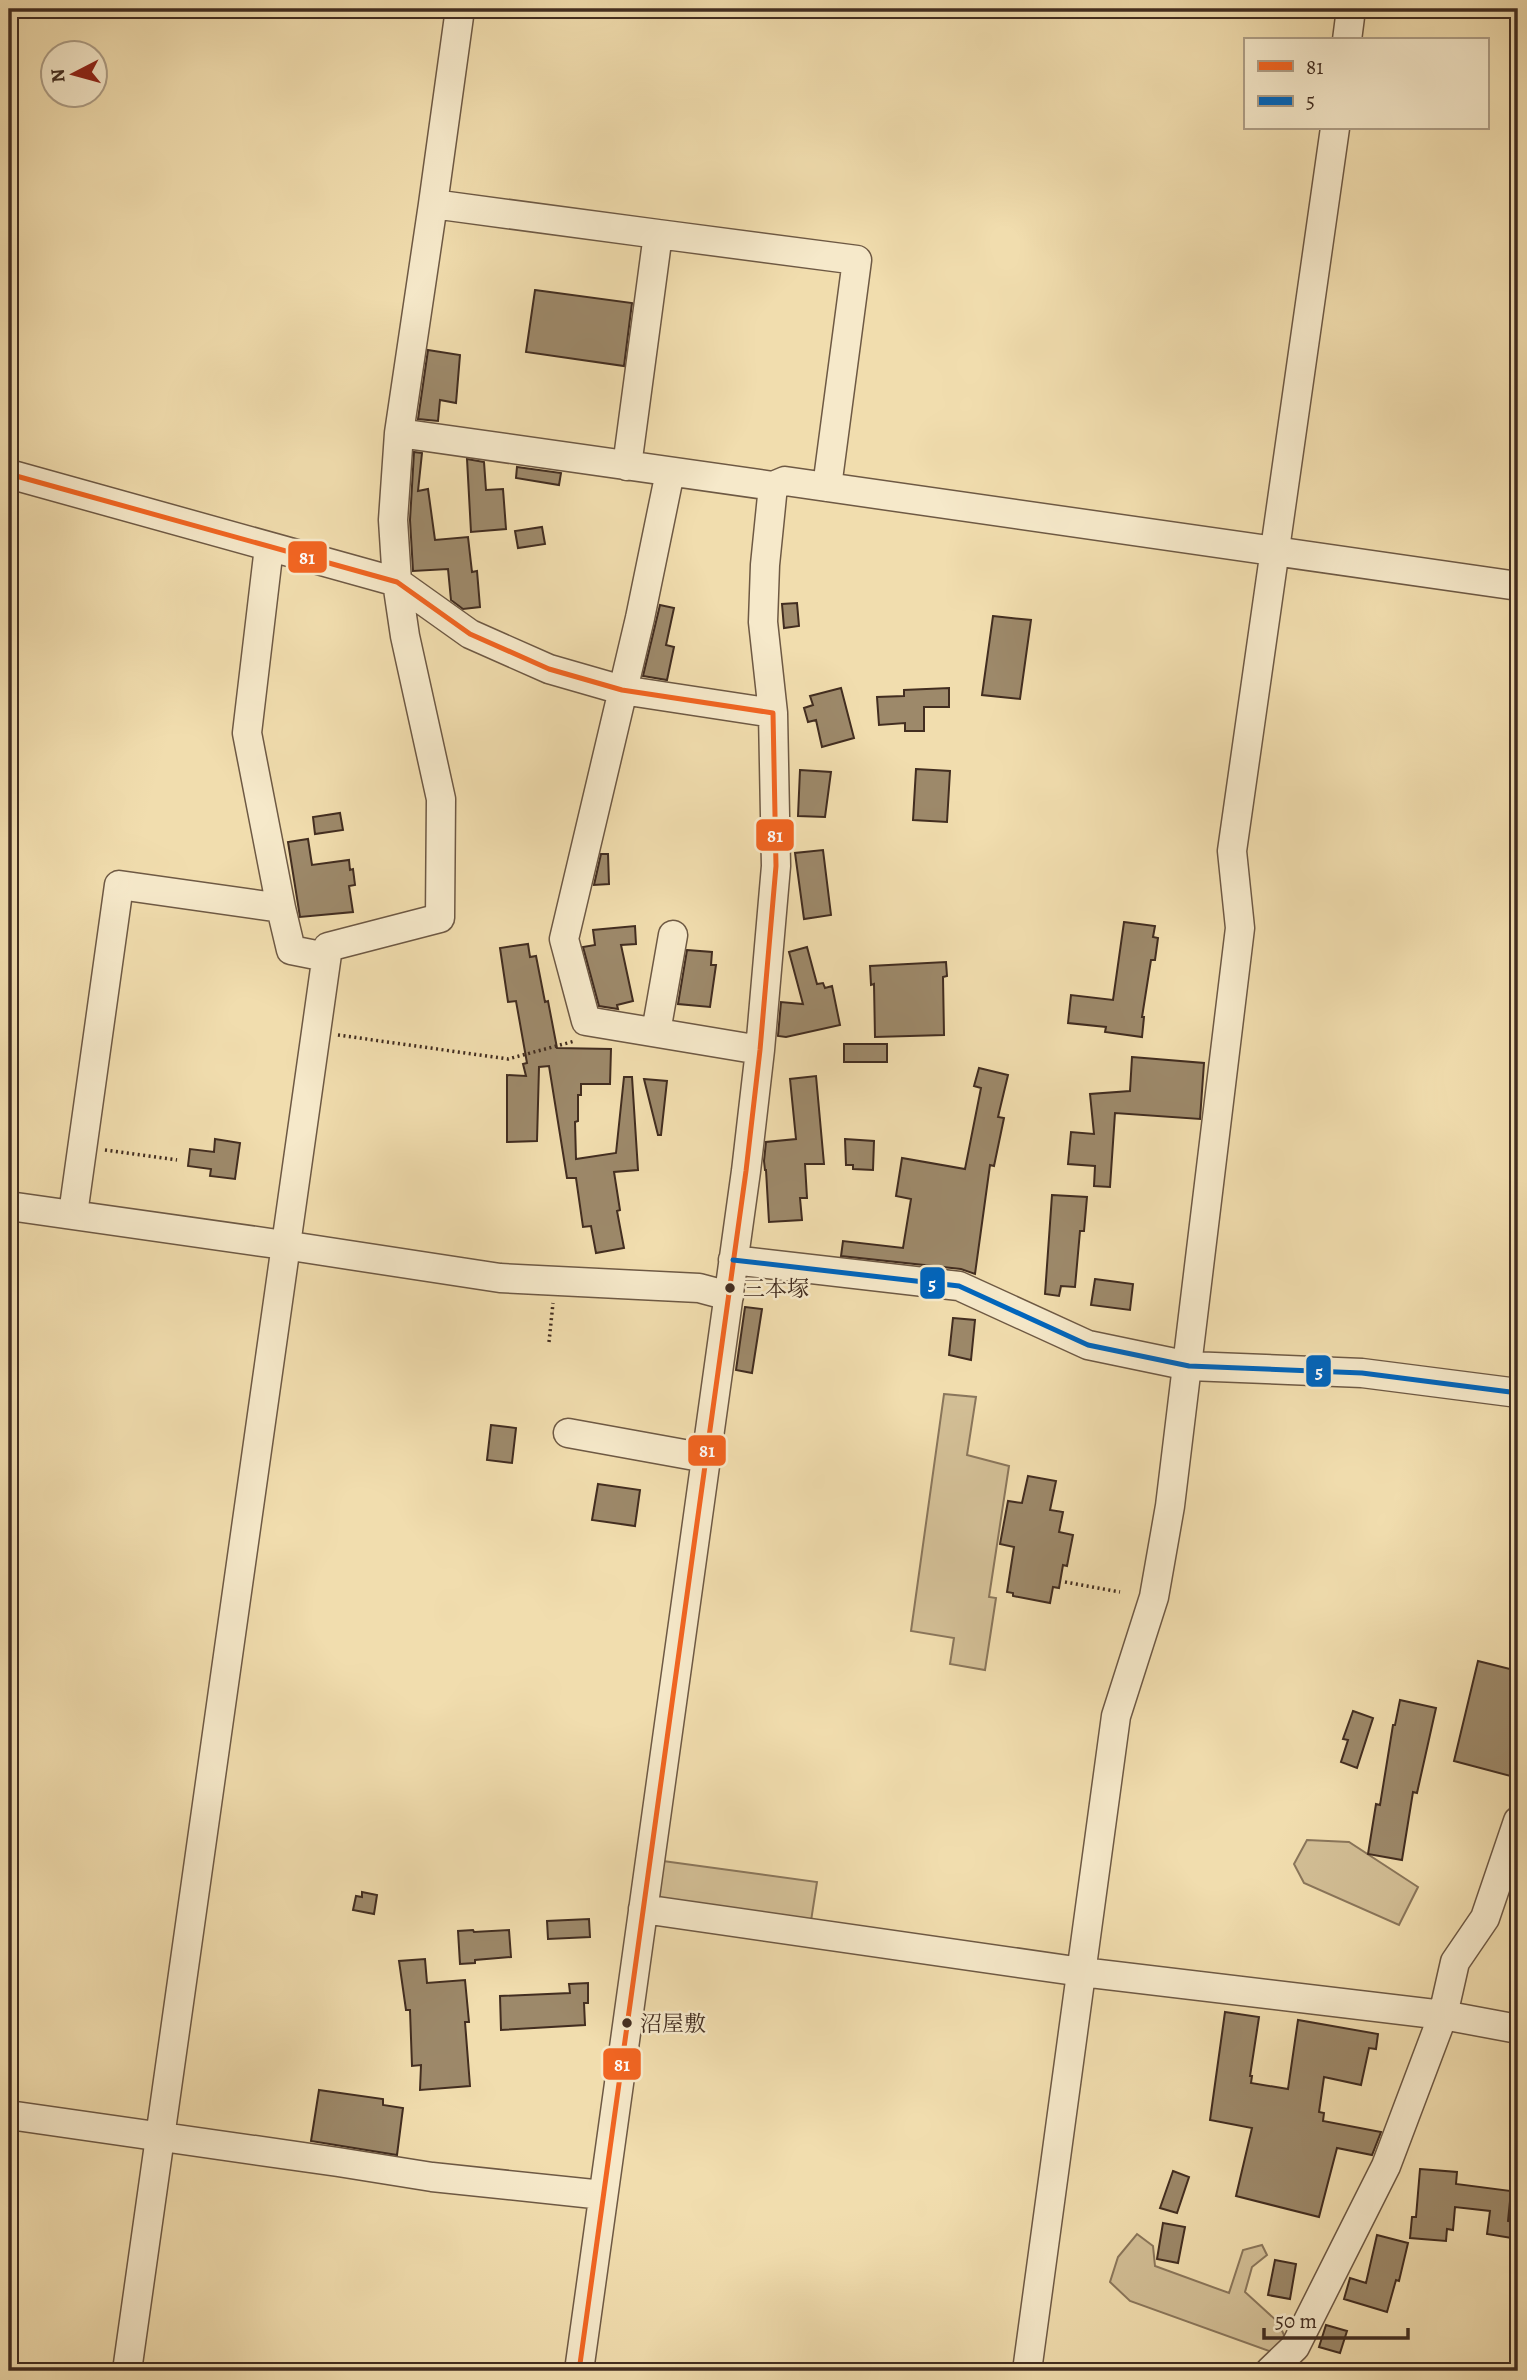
<svg xmlns="http://www.w3.org/2000/svg" width="1527" height="2380" font-family="Alegreya,'Noto Serif JP',serif">
<style>
.green{fill:#d3bf96;stroke:#8a765b;stroke-width:2}
.building{fill:#9d896a;stroke:#422d20;stroke-width:2}
.lines{fill:none;stroke-linecap:round;stroke-linejoin:round}
.minor-casing{stroke:#6e5944;stroke-width:31}
.path{stroke:#422d20;stroke-width:3.5;stroke-dasharray:2 3.5;stroke-linecap:butt}
.minor{stroke:#f6e9ca;stroke-width:28}
.bus-1-casing{stroke:#f6e9ca;stroke-width:10}
.bus-2-casing{stroke:#f6e9ca;stroke-width:10}
.bus-1{stroke:#f26522;stroke-width:5}
.bus-2{stroke:#0065bd;stroke-width:5}
.bus-dot{fill:#422d20;stroke:#f6e9ca;stroke-width:2.5}
.labels{text-anchor:middle;stroke-width:5;stroke-linejoin:round;paint-order:stroke}
.bus-label{font-size:22px;fill:#422d20;stroke:#f6e9ca;text-anchor:start}
.line-badge{stroke:#f6e9ca;stroke-width:2.5}
.badge-label{font-size:19px;text-anchor:middle;font-weight:bold;fill:#fff}
</style>
<rect width="100%" height="100%" fill="#f1ddae"/>
<filter id="stains"><feTurbulence type="fractalNoise" baseFrequency=".00286" numOctaves="4"/><feColorMatrix values="0 0 0 0 .2 0 0 0 0 .09 0 0 0 0 .02 0 0 0 .5 -.17"/></filter>
<radialGradient id="worn" r=".72"><stop offset=".6" stop-color="#630" stop-opacity="0"/><stop offset="1" stop-color="#630" stop-opacity=".3"/></radialGradient>
<!-- green -->
<path class="green" d="M944 1394 976 1397 967 1455 1009 1466 989 1597 996 1598 985 1670 950 1664 954 1638 911 1631Z
M1307 1840 1349 1842 1418 1887 1399 1925 1304 1883 1294 1864Z
M663 1861 817 1882 811 1921 663 1901 659 1895Z
M1137 2234 1153 2246 1155 2266 1229 2293 1243 2250 1262 2245 1267 2255 1252 2267 1245 2292 1278 2322 1284 2335 1280 2349 1269 2351 1130 2301 1110 2282 1118 2257Z"/>
<!-- building -->
<path class="building" d="M535 290 632 303 624 366 526 352Z
M428 350 460 355 456 403 440 400 438 421 418 419Z
M414 452 422 453 418 491 428 489 435 540 468 537 472 572 477 571 480 607 463 609 451 600 448 569 413 571 410 520Z
M467 459 484 462 486 490 503 489 506 529 471 532Z
M517 467 561 473 559 485 516 478Z
M542 527 545 544 518 548 515 531Z
M797 603 799 626 784 628 782 604Z
M660 605 674 608 666 645 674 647 667 680 643 676Z
M993 616 1031 620 1020 699 982 695Z
M841 688 854 738 822 747 816 720 808 722 804 708 813 705 810 696Z
M949 688V707H924V731H905V723L879 725 877 697 904 696V690Z
M916 769 950 771 947 822 913 820Z
M800 770 831 772 825 817 798 816Z
M340 813 343 830 315 834 313 817Z
M308 839 312 865 349 860 350 870 353 869 355 885 349 886 353 912 300 917 288 842Z
M823 850 831 915 804 919 795 853Z
M601 854H608L609 884 594 885Z
M1124 922 1155 926 1153 937 1158 938 1155 960H1151L1142 1017H1144L1142 1037 1105 1032 1106 1027 1068 1023 1071 995 1113 1000Z
M635 926 636 944 621 945 633 1001 617 1005 618 1009 599 1006 583 947 595 945 593 930Z
M528 944 530 957 536 956 545 1002 548 1001 557 1048 611 1049 610 1084H581V1095H578V1121L575 1122 576 1159 616 1153 624 1077H632L638 1170 614 1172 620 1210 617 1211 624 1248 596 1253 591 1226 583 1227 576 1178H567L549 1066 539 1067 537 1141 507 1142V1075L526 1076 523 1064 527 1063 516 1001 508 1002 500 948Z
M807 947 817 984 823 983 825 988 832 986 840 1025 786 1037 778 1036 781 1002 803 1004 789 952Z
M687 950 712 952 711 965H716L710 1007 678 1004Z
M946 962 947 976 943 977 944 1035 875 1037 874 984 871 985 870 966Z
M844 1044H887V1062H844Z
M1132 1057 1204 1063 1200 1119 1115 1113 1110 1187 1094 1186 1095 1166 1068 1164 1071 1132 1094 1134 1090 1094 1130 1091Z
M979 1068 1008 1075 998 1117 1004 1118 994 1166 990 1165 975 1274 961 1269 841 1256 843 1241 903 1248 911 1199 896 1196 902 1158 965 1169 981 1088 974 1086Z
M816 1076 824 1164H805L807 1198H800L802 1220 769 1222 766 1170H765L764 1161 766 1142 796 1139 790 1079Z
M644 1079 667 1081 661 1135H658Z
M215 1139 240 1143 235 1179 210 1176 211 1169 188 1166 190 1149 214 1152Z
M845 1139 874 1141 873 1170 853 1169V1165H846Z
M1052 1195 1087 1197 1084 1231H1080L1075 1287 1061 1286 1059 1296 1045 1294Z
M1095 1279 1133 1284 1130 1310 1091 1305Z
M745 1307 762 1309 752 1373 736 1370Z
M953 1318 975 1320 971 1360 949 1355Z
M491 1425 516 1428 512 1463 487 1460Z
M1028 1476 1056 1481 1050 1510 1063 1512 1059 1532 1073 1535 1067 1566 1063 1565 1059 1588 1053 1587 1050 1603 1013 1596V1593L1007 1592 1014 1547 1000 1544 1008 1501 1022 1503Z
M598 1484 640 1490 635 1526 592 1520Z
M1478 1661 1518 1671V1778L1454 1761Z
M1400 1700 1436 1708 1417 1793 1413 1792 1402 1860 1368 1854 1376 1804 1380 1805 1393 1725H1395Z
M1353 1711 1373 1718 1357 1768 1341 1762 1348 1740 1343 1739Z
M362 1892 377 1895 374 1914 353 1910 356 1896 362 1897Z
M589 1919 590 1937 548 1939 547 1921Z
M473 1930 474 1932 509 1930 511 1957 475 1960V1963L460 1964 458 1931Z
M425 1959 427 1983 465 1980 469 2022H465L470 2086 420 2090 421 2065 412 2066 410 2010H406L399 1961Z
M588 1983V2003H584L585 2025 501 2030 500 1996 570 1993 569 1984Z
M1225 2012 1259 2017 1250 2076H1252L1251 2083 1288 2089 1298 2020 1378 2034 1376 2049 1369 2048 1361 2085 1324 2077 1319 2112 1324 2113 1323 2121 1381 2132 1372 2155 1337 2148 1319 2217 1236 2196 1252 2128 1210 2120Z
M319 2090 383 2099V2105L403 2108 397 2155 311 2141Z
M1420 2169 1457 2172 1456 2184 1511 2191 1508 2221 1518 2223V2239L1487 2234 1490 2211 1455 2207 1453 2230 1447 2229 1446 2241 1410 2238 1412 2217H1416Z
M1173 2171 1189 2177 1177 2213 1160 2208Z
M1163 2223 1185 2227 1178 2263 1157 2259Z
M1377 2235 1408 2243 1399 2281 1396 2280 1387 2312 1344 2299 1350 2278 1366 2283Z
M1275 2260 1296 2264 1290 2299 1268 2295Z
M1326 2325 1347 2331 1340 2353 1319 2347Z"/>
<g class="lines">
<defs>
<path id="minor" d="M460 9 433 204 658 234 627 466
M1347 40 1351 9
M658 234 857 260 827 487
M399 433 433 204
M670 472 640 618 564 939 586 1021 760 1050
M9 474 397 582 470 634 549 669 622 690 773 713 776 866 760 1050 746 1171 579 2371
M773 713 763 622 765 565 773 486
M281 908 291 950 326 957
M656 1032 673 935
M9 1206 284 1245 500 1278 699 1288 729 1296
M73 1214 119 885 281 908 247 733 269 547
M733 1260 959 1286 1088 1345 1189 1366 1362 1373 1518 1393
M568 1433 706 1458
M643 1909 1082 1972 1443 2015 1518 2029
M9 2115 338 2162 432 2177 603 2195
M127 2371 328 947 440 918 441 799 405 636 397 582 393 520 399 433 773 486 785 481 1518 586
M1027 2371 1116 1716 1154 1597 1170 1506 1240 928 1232 851 1335 128
M1270 2371 1295 2347 1386 2166 1443 2015 1455 1962 1485 1918 1518 1821"/>
</defs>
<!-- minor casing -->
<use href="#minor" class="minor-casing"/>
<!-- path -->
<path class="path" d="M338 1035 508 1059 575 1041
M105 1150 177 1160
M549 1342 553 1303
M1065 1582 1120 1592"/>
<!-- minor -->
<use href="#minor" class="minor"/>
<defs>
<path id="bus-1" d="M9 474 397 582 470 634 549 669 622 690 773 713 776 866 760 1050 746 1171 579 2371"/>
<path id="bus-2" d="M733 1260 959 1286 1088 1345 1189 1366 1362 1373 1518 1393"/>
</defs>
<!-- bus-1 casing -->
<use href="#bus-1" class="bus-1-casing"/>
<!-- bus-2 casing -->
<use href="#bus-2" class="bus-2-casing"/>
<!-- bus-1 -->
<use href="#bus-1" class="bus-1"/>
<!-- bus-2 -->
<use href="#bus-2" class="bus-2"/>
</g>
<!-- markers -->
<g class="bus-dot">
<circle cx="730" cy="1288" r="6"/>
<circle cx="627" cy="2023" r="6"/>
</g>
<g class="labels">
<!-- bus labels -->
<g class="bus-label">
<text x="743" y="1296">三本塚</text>
<text x="640" y="2031">沼屋敷</text>
</g>
</g>
<g class="line-badge">
<rect x="287" y="540" width="41" height="34" rx="7" fill="#f26522"/>
<rect x="755" y="818" width="40" height="34" rx="7" fill="#f26522"/>
<rect x="919" y="1266" width="27" height="34" rx="7" fill="#0065bd"/>
<rect x="1305" y="1354" width="27" height="34" rx="7" fill="#0065bd"/>
<rect x="687" y="1434" width="40" height="33" rx="7" fill="#f26522"/>
<rect x="602" y="2047" width="40" height="34" rx="7" fill="#f26522"/>
</g>
<g class="badge-label">
<text x="307" y="564">81</text>
<text x="775" y="842">81</text>
<text x="932" y="1290">5</text>
<text x="1319" y="1378">5</text>
<text x="707" y="1457">81</text>
<text x="622" y="2071">81</text>
</g>
<!-- margin -->
<rect width="1527" height="2380" fill="none" stroke="#f1ddae" stroke-width="35"/>
<rect x="10" y="10" width="1506" height="2359" fill="none" stroke="#422d20" stroke-width="3.5"/>
<rect x="18" y="18" width="1492" height="2345" fill="none" stroke="#422d20" stroke-width="2"/>
<!-- legend -->
<rect x="1244" y="38" width="245" height="91" fill="#f6e9ca" stroke="#ae9e86" stroke-width="2"/>
<rect x="1258" y="61" width="35" height="10" fill="#f26522" stroke="#ae9e86" stroke-width="2"/>
<text x="1306" y="74" font-size="21" fill="#422d20">81</text>
<rect x="1258" y="96" width="35" height="10" fill="#0065bd" stroke="#ae9e86" stroke-width="2"/>
<text x="1306" y="108" font-size="21" fill="#422d20">5</text>
<!-- north arrow -->
<g transform="translate(74 74) rotate(264)"><circle r="33" fill="#f6e9ca" stroke="#ae9e86" stroke-width="2"/>
<path d="M0-5L12 26L0 18L-12 26Z" fill="#8f2418"/>
<text y="-10" font-size="19" font-weight="bold" text-anchor="middle" fill="#422d20">N</text>
</g>
<!-- scale -->
<path d="M1264 2328v10h144v-10" fill="none" stroke="#422d20" stroke-width="3.5"/>
<text x="1275" y="2328" font-size="21" fill="#422d20" stroke="#f6e9ca" stroke-width="5" paint-order="stroke">50 m</text>
<rect width="100%" height="100%" filter="url(#stains)"/>
<rect width="100%" height="100%" fill="url(#worn)"/>
</svg>
